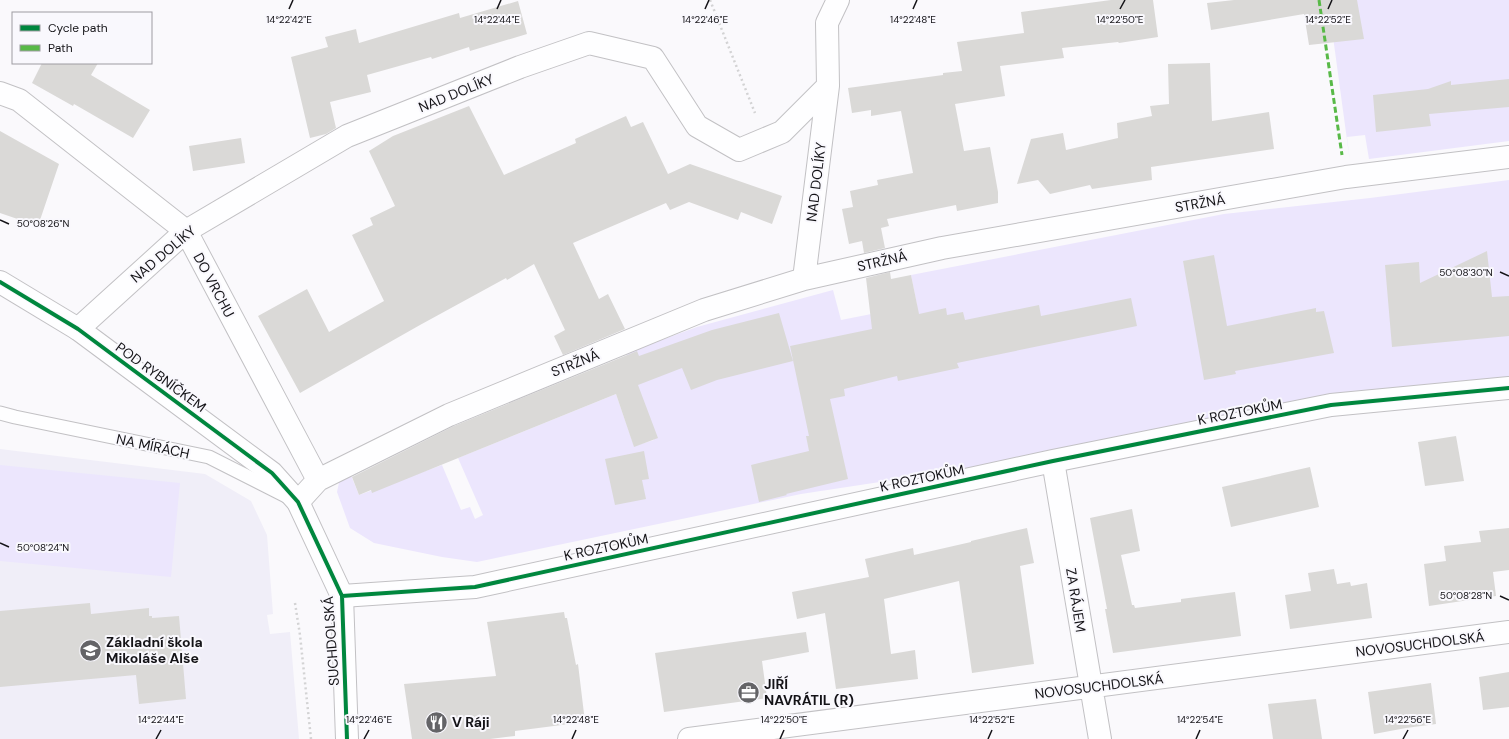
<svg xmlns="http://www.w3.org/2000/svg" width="1509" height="739" font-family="'DM Sans',sans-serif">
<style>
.built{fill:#f0eef8}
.green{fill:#ece6fd}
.building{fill:#dad9d7}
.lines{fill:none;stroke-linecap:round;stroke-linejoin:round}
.service-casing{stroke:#c2c1c4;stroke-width:15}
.minor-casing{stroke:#c2c1c4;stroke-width:24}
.tertiary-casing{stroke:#c2c1c4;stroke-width:24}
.path{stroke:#d3d3d4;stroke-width:2.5;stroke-dasharray:2 3;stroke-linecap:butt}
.service{stroke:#fefeff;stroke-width:13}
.minor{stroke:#fefeff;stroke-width:22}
.tertiary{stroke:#fefeff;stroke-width:22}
.quiet{stroke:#58b947;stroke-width:3;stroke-dasharray:6 3;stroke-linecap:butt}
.cycleway-casing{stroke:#f9f8fd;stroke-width:6}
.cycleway{stroke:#00873e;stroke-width:4}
.ticks{fill:none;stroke:#141317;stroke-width:1.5}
.labels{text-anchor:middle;stroke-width:4;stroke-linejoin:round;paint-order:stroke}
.street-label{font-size:14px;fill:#141317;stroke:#f9f8fd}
.poi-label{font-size:14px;font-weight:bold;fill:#141317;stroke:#f9f8fd;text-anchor:start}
.ticks-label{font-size:10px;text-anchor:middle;fill:#141317;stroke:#f9f8fd;stroke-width:4;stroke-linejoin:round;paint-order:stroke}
</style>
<rect width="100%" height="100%" fill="#faf9fc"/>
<!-- built -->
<path class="built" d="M0 449 205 474 251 501 267 535 273 614 267 615 270 634 290 632 299 739H0Z"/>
<!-- green -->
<path class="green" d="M1328 0H1509V141L1369 159 1365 135 1347 137 1350 162Z
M1509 180V386L801 494 477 562 442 557 374 543 350 528 337 492 340 478 350 473 359 495 442 465 461 510 470 507 475 519 483 515 458 458 616 394 634 446 654 440 626 353 697 327 833 290 841 320 917 305 911 275 1224 214 1370 198Z
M0 465 180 483 171 577 0 561Z"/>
<!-- building -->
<path class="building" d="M1111 0H1153L1158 37 1119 43 1118 42 1062 48 1064 58 1000 66 1005 96 955 104 964 151 990 147 998 192V203L957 211 956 205 887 219 889 226 881 228 885 248 864 253 862 241 849 244 842 209 853 207 850 191 878 185 877 180 913 173 901 111 871 116V110L852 113 848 88 943 75V73L962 71 957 42 1024 33 1021 12Z
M1234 0H1357L1364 39 1309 45 1304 14 1211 30 1207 3Z
M518 1 527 34 470 51 469 47 432 59 431 57 367 75 371 92 330 102 336 128 326 134 310 138 291 57 328 47 325 37 356 29 359 43 459 13 460 18Z
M42 63H98L91 75 150 110 133 138 74 104 73 106 32 83Z
M1210 63 1212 121 1269 112 1274 149 1151 167 1152 180 1092 189 1090 185 1050 194 1038 180 1017 184 1031 139 1063 133 1066 150 1118 138 1117 123 1152 116 1150 106 1169 104 1168 64Z
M1509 79V107L1429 114 1431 126 1376 132 1373 95 1428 89 1451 81V85Z
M469 106 504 175 576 143 575 139 626 116 631 127 643 122 668 174 690 164 782 196 772 224 741 212 738 220 689 202 670 210 666 203 573 243 599 299 608 294 625 329 563 355 554 336 565 330 534 264 507 280 506 278 420 325 300 393 258 316 307 289 329 332 384 301 352 235 373 225 370 218 395 206 369 151 393 136Z
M0 131 59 164 38 226 0 213Z
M241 138 245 163 193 171 189 146Z
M1487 251 1492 297 1509 296V336L1392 347 1385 265 1419 262 1420 283Z
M1214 255 1227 326 1316 308V312L1324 311 1334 353 1235 371 1236 374 1204 380 1183 261Z
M890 272 891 279 911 275 919 314 946 308 947 315 963 312 965 320 1039 305 1041 316 1131 298 1137 326 957 363 959 368 898 381 897 376 844 389 845 396 830 399 848 479 786 494 787 495 759 502 751 465 809 451 806 436H809L790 346 872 329 866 278Z
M779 313 793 361 717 380 691 390 682 368 638 385 658 438 634 447 616 394 372 493 371 490 359 495 352 477 454 426 637 351 639 356 712 330Z
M1456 436 1464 481 1425 486 1418 442Z
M644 451 649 479 642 480 646 499 615 505 605 459Z
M1310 467 1319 507 1231 527 1222 487Z
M1132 509 1140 551 1121 555 1132 605H1134L1135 608 1181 602V599L1235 592 1241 636 1113 653 1105 609H1107L1090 518Z
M1027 528 1034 563 1020 566 1034 664 972 673 959 581 884 599 891 654 915 650 918 679 836 689 825 613 797 619 792 592 869 577 865 559 913 548 914 555 971 542V541Z
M1509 528V570L1493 572 1496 596 1429 606 1424 564 1446 561 1444 546 1481 542 1479 531Z
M1334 569 1337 584 1350 582 1351 586 1367 583 1372 618 1290 629 1285 595 1311 591 1308 573Z
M90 603 91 614 149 608V616H152V618L179 616 186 699 139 704 136 675 0 687V611Z
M564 612 565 618H567L576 665 578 664 585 722 515 731V736L490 739H412L404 684 496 676 487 622Z
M806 632 809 652 762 661 767 698 664 712 655 653Z
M1509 672V707L1483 710 1479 677Z
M1431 683 1436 724 1406 728 1374 734 1368 692Z
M1316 699 1322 739H1273L1268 704Z"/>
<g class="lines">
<defs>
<path id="service" d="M0 413 15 417 209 457 286 496"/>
<path id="minor" d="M0 93 19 100 186 231 318 480
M804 279 828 86 827 23 838 0
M78 329 186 231 347 136 520 67 589 43 653 58 697 126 739 150 782 132 828 86
M1053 461 1100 739
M298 502 318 480 449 415 704 310 804 279 942 248 1346 177 1509 157
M342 596 475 587 1053 461 1331 405 1509 388
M689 739 1509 632"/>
<path id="tertiary" d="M0 282 78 329 272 473 298 502 342 596 347 739"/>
</defs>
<!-- service casing -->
<use href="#service" class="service-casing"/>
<!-- minor casing -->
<use href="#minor" class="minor-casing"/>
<!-- tertiary casing -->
<use href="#tertiary" class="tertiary-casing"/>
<!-- path -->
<path class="path" d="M710 0 755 113
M295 603 300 635 311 739"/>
<!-- service -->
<use href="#service" class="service"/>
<!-- minor -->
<use href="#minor" class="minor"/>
<!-- tertiary -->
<use href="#tertiary" class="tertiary"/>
<!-- quiet -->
<path class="quiet" d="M1319 0 1342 155"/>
<defs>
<path id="cycleway" d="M0 282 78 329 272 473 298 502 342 596 347 739
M342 596 475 587 1053 461 1331 405 1509 388"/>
</defs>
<!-- cycleway casing -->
<use href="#cycleway" class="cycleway-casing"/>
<!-- cycleway -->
<use href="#cycleway" class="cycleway"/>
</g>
<!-- ticks -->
<path class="ticks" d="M289 9 293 0M497 9 501 0M705 9 709 0M913 9 917 0M1120 9 1125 0M1328 9 1332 0M0 220 9 224M1500 272 1509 276M0 543 9 547M1500 596 1509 600M156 739 161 730M364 739 369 730M572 739 576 730M780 739 784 730M988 739 992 730M1196 739 1200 730M1403 739 1408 730"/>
<!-- icons -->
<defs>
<symbol id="school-disc" viewBox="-11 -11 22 22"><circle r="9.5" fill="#646467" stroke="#f9f8fd"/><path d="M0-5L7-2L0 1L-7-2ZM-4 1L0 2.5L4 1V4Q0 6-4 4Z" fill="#fff"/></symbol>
<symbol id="office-disc" viewBox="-11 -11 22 22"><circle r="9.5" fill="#646467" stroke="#f9f8fd"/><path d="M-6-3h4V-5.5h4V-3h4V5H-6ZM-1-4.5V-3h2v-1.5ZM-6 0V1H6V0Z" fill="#fff"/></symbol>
<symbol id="restaurant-disc" viewBox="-11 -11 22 22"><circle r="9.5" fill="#646467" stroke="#f9f8fd"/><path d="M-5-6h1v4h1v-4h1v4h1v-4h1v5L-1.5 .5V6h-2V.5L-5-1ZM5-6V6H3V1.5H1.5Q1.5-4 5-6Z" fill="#fff"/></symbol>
</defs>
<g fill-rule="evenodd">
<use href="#school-disc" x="78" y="638" width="25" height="25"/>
<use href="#office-disc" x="736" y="680" width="25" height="25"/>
<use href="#restaurant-disc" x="424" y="710" width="25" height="25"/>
</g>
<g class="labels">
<!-- street labels -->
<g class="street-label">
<text transform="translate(456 93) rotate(-22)" y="5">NAD DOLÍKY</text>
<text transform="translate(816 182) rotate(-83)" y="5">NAD DOLÍKY</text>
<text transform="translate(1200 203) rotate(-10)" y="5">STRŽNÁ</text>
<text transform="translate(163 254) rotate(-40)" y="5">NAD DOLÍKY</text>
<text transform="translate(882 261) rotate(-13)" y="5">STRŽNÁ</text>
<text transform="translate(214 285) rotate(62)" y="5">DO VRCHU</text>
<text transform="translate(575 363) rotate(-22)" y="5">STRŽNÁ</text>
<text transform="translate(161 377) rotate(36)" y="5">POD RYBNÍČKEM</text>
<text transform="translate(1240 412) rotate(-11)" y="5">K ROZTOKŮM</text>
<text transform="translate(153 446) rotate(12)" y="5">NA MÍRÁCH</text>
<text transform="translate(922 478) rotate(-12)" y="5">K ROZTOKŮM</text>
<text transform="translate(606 547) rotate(-12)" y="5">K ROZTOKŮM</text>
<text transform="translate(1076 600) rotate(81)" y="5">ZA RÁJEM</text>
<text transform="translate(331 641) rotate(-94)" y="5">SUCHDOLSKÁ</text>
<text transform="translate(1420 644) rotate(-7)" y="5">NOVOSUCHDOLSKÁ</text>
<text transform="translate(1099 686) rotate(-7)" y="5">NOVOSUCHDOLSKÁ</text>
</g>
<!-- poi labels -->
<g class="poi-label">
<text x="106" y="647">Základní škola<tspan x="106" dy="16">Mikoláše Alše</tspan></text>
<text x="764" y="689">JIŘÍ<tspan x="764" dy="16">NAVRÁTIL (R)</tspan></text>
<text x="452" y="727">V Ráji</text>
</g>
</g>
<g class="ticks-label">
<text x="289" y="23">14°22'42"E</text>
<text x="497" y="23">14°22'44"E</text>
<text x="705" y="23">14°22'46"E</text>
<text x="913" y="23">14°22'48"E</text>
<text x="1120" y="23">14°22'50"E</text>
<text x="1328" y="23">14°22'52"E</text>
<text x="43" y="227">50°08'26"N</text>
<text x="1466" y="276">50°08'30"N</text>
<text x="43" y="551">50°08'24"N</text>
<text x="1466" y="599">50°08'28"N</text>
<text x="161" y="723">14°22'44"E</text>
<text x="369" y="723">14°22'46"E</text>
<text x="576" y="723">14°22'48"E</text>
<text x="784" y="723">14°22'50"E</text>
<text x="992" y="723">14°22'52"E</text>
<text x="1200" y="723">14°22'54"E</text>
<text x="1408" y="723">14°22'56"E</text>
</g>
<!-- legend -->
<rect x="12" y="12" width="140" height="52" fill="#f9f8fd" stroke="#9d9ca1"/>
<rect x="20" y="25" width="20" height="6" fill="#00873e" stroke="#9d9ca1"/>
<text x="48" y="32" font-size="12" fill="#141317">Cycle path</text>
<rect x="20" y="45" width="20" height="6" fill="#58b947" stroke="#9d9ca1"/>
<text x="48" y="52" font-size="12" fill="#141317">Path</text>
</svg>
